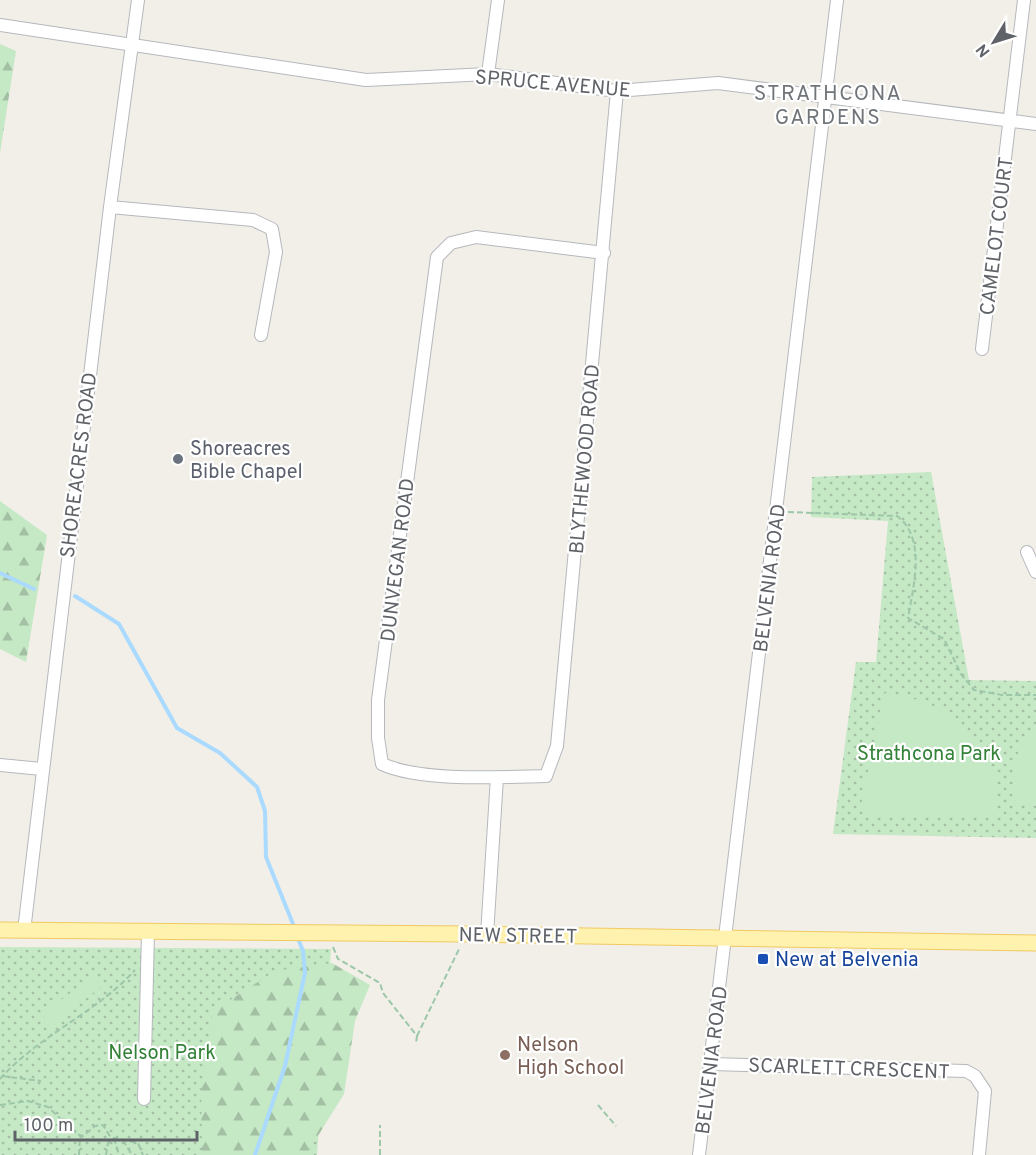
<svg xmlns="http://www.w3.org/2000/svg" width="1036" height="1155" font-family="Overpass,sans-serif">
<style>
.grass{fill:url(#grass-dots)}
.forest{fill:url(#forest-firs)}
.pitch{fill:#c5e8c5}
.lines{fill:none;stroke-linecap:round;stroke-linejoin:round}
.stream{stroke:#aadaff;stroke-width:4}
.minor-casing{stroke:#b5b8bc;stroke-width:14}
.major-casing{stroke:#f2c960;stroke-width:17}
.path{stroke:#9cc7a9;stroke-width:2;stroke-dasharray:6 3;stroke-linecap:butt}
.minor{stroke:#fff;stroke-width:12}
.major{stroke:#fff2af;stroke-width:15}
.worship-dot{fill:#6b7280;stroke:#fff;stroke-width:2}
.transit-dot{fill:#1a4fb4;stroke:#fff;stroke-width:2}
.education-dot{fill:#8d6e63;stroke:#fff;stroke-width:2}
.labels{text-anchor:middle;stroke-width:4.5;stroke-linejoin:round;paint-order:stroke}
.street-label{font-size:20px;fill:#5f6368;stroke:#fff}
.worship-label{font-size:20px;fill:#5b616d;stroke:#fff;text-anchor:start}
.park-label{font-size:20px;fill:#348238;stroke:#fff}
.transit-label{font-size:20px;fill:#164399;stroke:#fff;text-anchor:start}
.education-label{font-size:20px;fill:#785e54;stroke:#fff;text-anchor:start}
.neighbourhood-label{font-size:21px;letter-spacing:1.5px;fill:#70757a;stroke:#fff}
</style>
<defs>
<pattern id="grass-dots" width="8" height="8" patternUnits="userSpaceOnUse" patternTransform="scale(1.5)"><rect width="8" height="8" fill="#c5e8c5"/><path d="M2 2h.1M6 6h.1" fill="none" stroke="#a3c0a4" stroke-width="1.8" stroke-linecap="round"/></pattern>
<pattern id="forest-firs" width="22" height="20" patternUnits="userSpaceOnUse" patternTransform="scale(1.5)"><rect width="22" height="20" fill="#c5e8c5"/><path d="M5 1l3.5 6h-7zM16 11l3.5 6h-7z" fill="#a3c0a4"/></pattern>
</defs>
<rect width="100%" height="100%" fill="#f1efe8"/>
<!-- grass -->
<path class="grass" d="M931 472 969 680 1036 681V838L833 834 856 662H876L888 521 811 517 812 477Z
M0 947 331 949 317 1155H0Z"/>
<!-- forest -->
<path class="forest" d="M0 44 16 51 0 153Z
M0 501 47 535 26 662 0 649Z
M332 963 370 985 355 1021 344 1094 306 1155H202L201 1087 213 1011 275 971Z"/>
<!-- pitch -->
<path class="pitch" d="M884 693 924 701 955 718 981 746 997 777V816L868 814 861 805Z
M1036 731V804L1012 803C1014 778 1011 745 1036 731Z
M92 976 101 987 51 1026 42 1015Z"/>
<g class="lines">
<!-- stream -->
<path class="stream" d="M0 573 34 589
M75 596 119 624 177 728 220 753 257 787 265 811 266 857 295 929
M255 1155 285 1066 305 973 303 951 297 936"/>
<defs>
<path id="minor" d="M0 25 366 80 488 74 617 91 718 83 1036 124
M488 74 498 0
M110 207 253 220 272 229 276 252 261 335
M604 253 476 237 451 243 437 257 378 700V738L382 764C422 782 501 777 546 776L557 746 617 91
M982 349 1024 0
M1027 552 1036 572
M0 765 42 769
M24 931 110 207 138 0
M487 935 497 777
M711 1064 966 1071 975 1076 985 1091 979 1155
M144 1099 148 932
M699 1155 837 0"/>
<path id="major" d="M0 930 466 934 1036 943"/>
</defs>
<!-- minor casing -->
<use href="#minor" class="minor-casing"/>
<!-- major casing -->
<use href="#major" class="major-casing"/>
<!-- path -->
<path class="path" d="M788 512 897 516C927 538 913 588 908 618L944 639 961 674 974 690 1002 695H1036
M333 947 338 959 380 983 383 993 417 1036 416 1043
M417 1036 460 947
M2 1076 41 1081
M0 1079C39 1035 95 1014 135 970
M0 1105 28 1101 48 1107 77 1134 83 1136 95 1126 103 1125 111 1138
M598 1105 616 1126
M114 1138 119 1155
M123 1140 132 1155
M79 1155 80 1135
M106 1155 108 1143 114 1138 138 1143 143 1155
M380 1155V1125"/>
<!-- minor -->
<use href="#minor" class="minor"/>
<!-- major -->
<use href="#major" class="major"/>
</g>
<!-- markers -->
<circle class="worship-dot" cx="178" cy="459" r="6"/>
<rect class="transit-dot" x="757" y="953" width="12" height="12" rx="3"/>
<circle class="education-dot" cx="505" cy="1055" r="6"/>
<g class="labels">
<!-- street labels -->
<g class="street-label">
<text transform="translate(553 83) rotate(5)" y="7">SPRUCE AVENUE</text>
<text transform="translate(996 236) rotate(-83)" y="7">CAMELOT COURT</text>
<text transform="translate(584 459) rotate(-85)" y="7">BLYTHEWOOD ROAD</text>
<text transform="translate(78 465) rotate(-83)" y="7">SHOREACRES ROAD</text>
<text transform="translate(397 560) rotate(-83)" y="7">DUNVEGAN ROAD</text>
<text transform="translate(769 578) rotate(-83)" y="7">BELVENIA ROAD</text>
<text transform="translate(518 935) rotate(1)" y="7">NEW STREET</text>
<text transform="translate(711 1060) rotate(-83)" y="7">BELVENIA ROAD</text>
<text transform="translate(849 1068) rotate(2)" y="7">SCARLETT CRESCENT</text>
</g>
<!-- worship labels -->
<g class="worship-label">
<text x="190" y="455">Shoreacres<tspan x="190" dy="23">Bible Chapel</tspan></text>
</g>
<!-- park labels -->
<g class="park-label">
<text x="929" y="760">Strathcona Park</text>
<text x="162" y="1059">Nelson Park</text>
</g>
<!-- transit labels -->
<g class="transit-label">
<text x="775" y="966">New at Belvenia</text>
</g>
<!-- education labels -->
<g class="education-label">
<text x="517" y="1051">Nelson<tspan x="517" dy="23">High School</tspan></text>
</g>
<!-- neighbourhood labels -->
<g class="neighbourhood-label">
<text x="828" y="100">STRATHCONA<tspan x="828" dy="24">GARDENS</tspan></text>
</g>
</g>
<!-- north arrow -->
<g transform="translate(994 42) rotate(232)" stroke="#ffffff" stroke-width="4.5" paint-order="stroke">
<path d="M0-4.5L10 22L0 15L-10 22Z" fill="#5f6368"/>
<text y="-9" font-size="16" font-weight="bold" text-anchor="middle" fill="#5f6368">N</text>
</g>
<!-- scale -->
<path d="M15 1131v9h182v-9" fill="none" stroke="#5f6368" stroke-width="3"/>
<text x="24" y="1131" font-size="18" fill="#5f6368" stroke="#ffffff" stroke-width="4.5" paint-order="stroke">100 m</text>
</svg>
